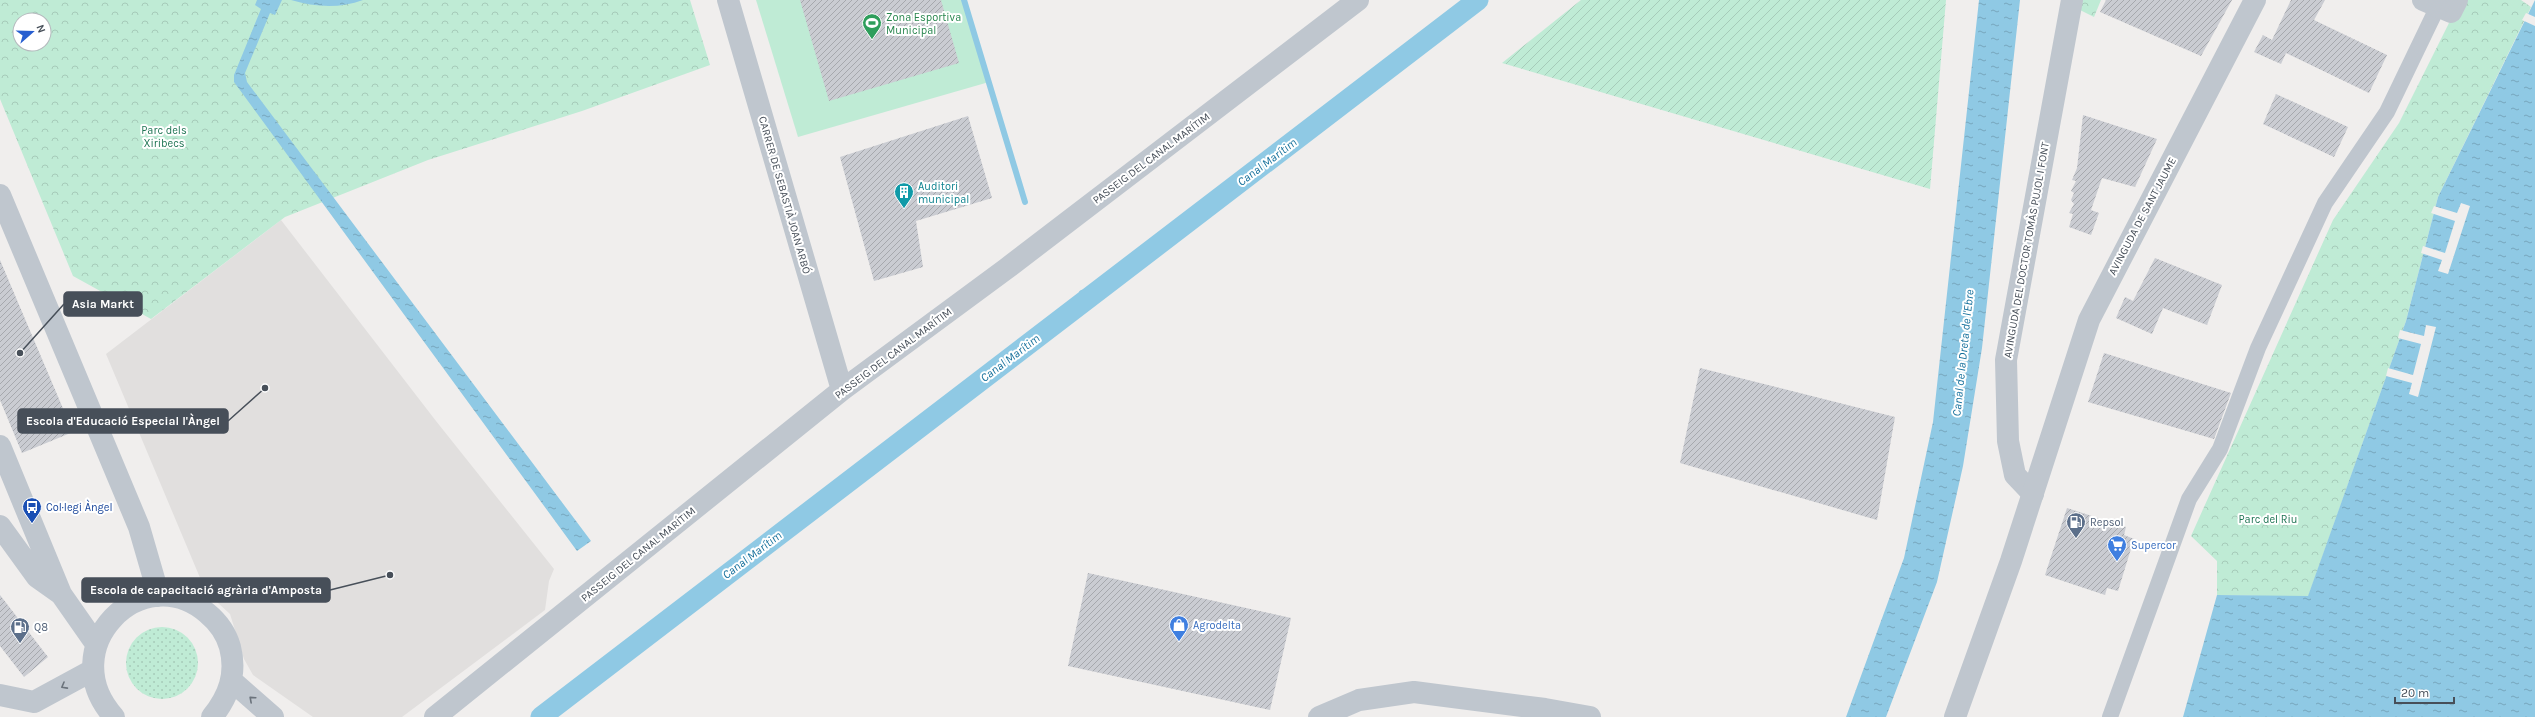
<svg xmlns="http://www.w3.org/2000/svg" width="2535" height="717" font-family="Karla,sans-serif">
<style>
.education{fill:#e1dfde}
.grass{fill:url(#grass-dots)}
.park{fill:url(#park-crowns);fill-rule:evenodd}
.garden{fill:url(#garden-furrows)}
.pitch{fill:#bfebd5}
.water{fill:url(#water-ripples)}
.pier{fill:#f0eeed}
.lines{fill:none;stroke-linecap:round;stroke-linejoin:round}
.stream{stroke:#8fc9e4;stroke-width:6}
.canal{stroke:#8fc9e4;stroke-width:21}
.building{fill:url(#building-hatch)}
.pedestrian{stroke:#bfc6ce;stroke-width:16}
.minor{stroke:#bfc6ce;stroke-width:22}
.tertiary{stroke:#bfc6ce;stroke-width:22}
.oneway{stroke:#6b737c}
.labels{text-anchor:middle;stroke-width:4;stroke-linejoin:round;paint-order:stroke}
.leisure-label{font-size:11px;fill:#27864d;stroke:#fff;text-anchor:start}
.park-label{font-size:11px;fill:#1e7453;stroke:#fff}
.street-label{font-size:11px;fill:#474f59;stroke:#fff}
.culture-label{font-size:11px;fill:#0d838f;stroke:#fff;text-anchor:start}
.transit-label{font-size:11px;fill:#164399;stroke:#fff;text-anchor:start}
.service-label{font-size:11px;fill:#4e5e75;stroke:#fff;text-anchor:start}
.shop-label{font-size:11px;fill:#366cbe;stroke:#fff;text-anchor:start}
.water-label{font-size:12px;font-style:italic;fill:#17719c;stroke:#fff}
.leader{fill:none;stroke:#474f59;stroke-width:1.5}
.callout-dot{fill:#474f59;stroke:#fff;stroke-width:1.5}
.callout{fill:#474f59;stroke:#474f59;stroke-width:1.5}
.callout-label{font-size:12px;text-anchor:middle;font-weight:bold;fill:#fff}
</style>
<defs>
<pattern id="grass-dots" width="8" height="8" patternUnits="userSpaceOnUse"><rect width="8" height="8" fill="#bfebd5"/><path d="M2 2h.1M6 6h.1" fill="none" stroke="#a6cbb9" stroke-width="1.8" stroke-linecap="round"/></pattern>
<pattern id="park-crowns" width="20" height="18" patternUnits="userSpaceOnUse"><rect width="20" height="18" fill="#bfebd5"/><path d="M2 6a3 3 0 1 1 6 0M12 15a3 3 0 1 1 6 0" fill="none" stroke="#a6cbb9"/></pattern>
<pattern id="garden-furrows" width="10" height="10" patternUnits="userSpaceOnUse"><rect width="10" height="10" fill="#bfebd5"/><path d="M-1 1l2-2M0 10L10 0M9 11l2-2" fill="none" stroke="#a6cbb9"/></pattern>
<pattern id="water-ripples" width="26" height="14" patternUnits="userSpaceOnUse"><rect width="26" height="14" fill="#8fc9e4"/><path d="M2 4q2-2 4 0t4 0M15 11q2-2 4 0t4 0" fill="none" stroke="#77a6bc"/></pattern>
<pattern id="building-hatch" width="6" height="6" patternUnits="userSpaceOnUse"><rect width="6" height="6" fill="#caccd2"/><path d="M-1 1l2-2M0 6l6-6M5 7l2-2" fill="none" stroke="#a6a8ad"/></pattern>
</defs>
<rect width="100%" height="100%" fill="#f0eeed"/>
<!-- education -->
<path class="education" d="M281 220 436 421 554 569 549 581 545 610 402 717H313L253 675 244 659 230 614 206 592 106 354Z"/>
<!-- grass -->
<path class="grass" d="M126 663a36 36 0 1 1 72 0a36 36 0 1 1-72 0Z"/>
<!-- park -->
<path class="park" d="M0 0H690L710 65 582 111 428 160 285 217 151 319 73 276 0 99ZM20 20H44V44H20Z
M2078 0H2101L2094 17 2076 8Z
M2465 0H2521L2531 7 2438 197 2406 321 2308 597 2217 595V561L2191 536 2333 220 2399 123 2453 15Z"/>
<!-- garden -->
<path class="garden" d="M1581 0H1946L1930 189 1502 63Z"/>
<!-- pitch -->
<path class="pitch" d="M756 0H963L989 82 798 137Z"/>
<!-- water -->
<path class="water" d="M257 0H282L275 15 270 13 245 73 247 82 591 541 577 551 234 82V75L261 9 255 5Z
M291 0H363C339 9 315 7 291 0Z
M1979 0H2020L1982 348 1963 466 1937 582 1886 717H1846L1904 558 1933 422Z
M2535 0V717H2183L2217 595 2308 596 2406 321 2438 197Z"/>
<!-- pier -->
<path class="pier" d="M2526 13 2535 17V26L2522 20Z
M2461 203 2470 206 2448 274 2438 271 2442 260 2421 253 2423 246 2445 253 2455 221 2431 213 2434 206 2457 213Z
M2426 325 2436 327 2418 397 2409 394 2412 383 2386 376 2388 368 2413 375 2421 344 2398 338 2400 330 2424 336Z"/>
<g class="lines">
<!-- stream -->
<path class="stream" d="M964 0 1025 202
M1082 293 1087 300"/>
<!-- canal -->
<path class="canal" d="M541 717 1478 0"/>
</g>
<!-- building -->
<path class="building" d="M800 0H941L959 63 829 101Z
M2106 0H2232L2201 56 2100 12Z
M2291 0H2325L2314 20 2387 55 2369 93 2286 53 2281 64 2254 52 2263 35 2272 40Z
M2276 94 2348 127 2334 157 2263 124Z
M2083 115 2157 139 2135 187 2102 178 2091 210 2099 213 2091 235 2069 227 2073 214 2069 213 2074 204 2071 200 2074 193 2071 191 2076 181 2072 180 2077 168Z
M968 116 992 198 916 221 923 267 874 281 840 157Z
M2155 258 2222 285 2207 325 2163 308 2152 334 2116 318 2125 297 2133 301Z
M0 260 73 432 22 453 0 400Z
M2104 353 2231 393 2214 439 2088 402Z
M1700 368 1895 417 1877 520 1680 463Z
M2067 508 2126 527 2124 535 2134 539 2118 591 2107 588 2105 595 2045 575Z
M1088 573 1291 618 1270 710 1068 666Z
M0 595 48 657 24 677 0 646Z"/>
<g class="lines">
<!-- pedestrian -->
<path class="pedestrian" d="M2110 717 2189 499 2220 449 2258 348 2325 203 2387 112 2438 6"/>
<!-- minor -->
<path class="minor" d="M728 0 842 390
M2423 0 2451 12 2457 0
M0 195 139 527 159 596
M0 446 61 594 96 644
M2033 494 2015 475 2008 441 2006 360 2072 0
M0 526 37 577 61 594
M232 681 273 717
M0 695 34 702 93 670
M114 717C52 648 142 557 207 613 218 622 226 633 230 647 237 674 229 696 212 717
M435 717 842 390 1006 269 1358 0
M1319 717 1359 700 1414 692 1545 709 1590 717"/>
<!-- tertiary -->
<path class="tertiary" d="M1955 717 2011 561 2089 320 2255 0"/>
</g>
<!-- one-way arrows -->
<defs><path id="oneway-chevron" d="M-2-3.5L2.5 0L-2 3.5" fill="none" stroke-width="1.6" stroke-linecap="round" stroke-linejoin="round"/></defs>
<g class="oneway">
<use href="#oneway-chevron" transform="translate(64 686) rotate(151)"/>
<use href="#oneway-chevron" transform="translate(252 699) rotate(-138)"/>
</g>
<!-- icons -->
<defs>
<symbol id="stadium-pin" viewBox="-11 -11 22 30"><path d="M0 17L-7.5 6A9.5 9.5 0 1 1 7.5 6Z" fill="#2e9e5b" stroke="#fff"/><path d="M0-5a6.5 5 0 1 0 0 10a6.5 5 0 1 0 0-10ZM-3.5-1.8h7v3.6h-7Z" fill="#fff"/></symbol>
<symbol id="building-pin" viewBox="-11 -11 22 30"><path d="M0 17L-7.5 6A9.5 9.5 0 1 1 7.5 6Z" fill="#0f9aa8" stroke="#fff"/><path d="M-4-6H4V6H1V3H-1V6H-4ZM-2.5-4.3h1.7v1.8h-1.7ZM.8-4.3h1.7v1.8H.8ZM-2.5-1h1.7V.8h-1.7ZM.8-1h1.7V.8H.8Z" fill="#fff"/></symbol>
<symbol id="bus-pin" viewBox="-11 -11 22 30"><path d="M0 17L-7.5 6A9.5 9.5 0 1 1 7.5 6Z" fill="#1a4fb4" stroke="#fff"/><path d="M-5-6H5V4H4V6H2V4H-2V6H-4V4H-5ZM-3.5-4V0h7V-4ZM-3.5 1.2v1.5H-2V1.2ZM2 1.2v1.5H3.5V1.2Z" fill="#fff"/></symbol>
<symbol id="fuel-pin" viewBox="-11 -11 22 30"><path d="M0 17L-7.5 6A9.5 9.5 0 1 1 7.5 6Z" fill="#5c6f8a" stroke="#fff"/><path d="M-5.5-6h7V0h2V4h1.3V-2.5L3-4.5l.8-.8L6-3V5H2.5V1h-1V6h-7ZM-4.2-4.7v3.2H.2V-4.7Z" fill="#fff"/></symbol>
<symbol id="supermarket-pin" viewBox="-11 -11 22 30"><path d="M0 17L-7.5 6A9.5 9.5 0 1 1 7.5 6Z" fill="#3f7fe0" stroke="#fff"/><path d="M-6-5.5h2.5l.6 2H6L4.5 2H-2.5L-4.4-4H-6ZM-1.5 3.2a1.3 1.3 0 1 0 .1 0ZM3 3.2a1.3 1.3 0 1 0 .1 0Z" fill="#fff"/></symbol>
<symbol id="shop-pin" viewBox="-11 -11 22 30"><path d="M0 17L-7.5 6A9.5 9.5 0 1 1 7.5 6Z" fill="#3f7fe0" stroke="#fff"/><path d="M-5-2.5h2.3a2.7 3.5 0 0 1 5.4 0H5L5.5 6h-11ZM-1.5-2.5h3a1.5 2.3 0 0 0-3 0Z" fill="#fff"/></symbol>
</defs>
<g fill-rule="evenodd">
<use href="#stadium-pin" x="861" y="12" width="22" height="30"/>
<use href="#building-pin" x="893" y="181" width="22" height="30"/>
<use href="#bus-pin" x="21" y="496" width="22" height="30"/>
<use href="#fuel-pin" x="2065" y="511" width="22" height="30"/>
<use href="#supermarket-pin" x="2106" y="534" width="22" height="30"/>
<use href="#shop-pin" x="1168" y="614" width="22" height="30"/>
<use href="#fuel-pin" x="9" y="616" width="22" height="30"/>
</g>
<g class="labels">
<!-- leisure labels -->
<g class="leisure-label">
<text x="886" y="21">Zona Esportiva<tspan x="886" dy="13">Municipal</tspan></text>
</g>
<!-- park labels -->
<g class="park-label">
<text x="164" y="134">Parc dels<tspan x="164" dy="13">Xiribecs</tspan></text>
<text x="2268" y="523">Parc del Riu</text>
</g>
<!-- street labels -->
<g class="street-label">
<text transform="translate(1151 158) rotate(-37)" y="4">PASSEIG DEL CANAL MARÍTIM</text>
<text transform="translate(785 195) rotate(74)" y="4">CARRER DE SEBASTIÀ JOAN ARBÓ</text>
<text transform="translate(2142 216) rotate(-62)" y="4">AVINGUDA DE SANT JAUME</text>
<text transform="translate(2026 250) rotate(-80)" y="4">AVINGUDA DEL DOCTOR TOMÀS PUJOL I FONT</text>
<text transform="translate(893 353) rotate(-37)" y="4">PASSEIG DEL CANAL MARÍTIM</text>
<text transform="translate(638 554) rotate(-39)" y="4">PASSEIG DEL CANAL MARÍTIM</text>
</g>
<!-- culture labels -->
<g class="culture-label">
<text x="918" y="190">Auditori<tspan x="918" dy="13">municipal</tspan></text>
</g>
<!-- transit labels -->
<g class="transit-label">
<text x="46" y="511">Col·legi Àngel</text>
</g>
<!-- service labels -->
<g class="service-label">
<text x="2090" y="526">Repsol</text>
<text x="34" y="631">Q8</text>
</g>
<!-- shop labels -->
<g class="shop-label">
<text x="2131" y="549">Supercor</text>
<text x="1193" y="629">Agrodelta</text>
</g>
<!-- water labels -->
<g class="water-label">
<text transform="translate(1267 162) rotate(-37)" y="4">Canal Marítim</text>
<text transform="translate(1963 353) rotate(-84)" y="4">Canal de la Dreta de l'Ebre</text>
<text transform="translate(1010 358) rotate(-37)" y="4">Canal Marítim</text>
<text transform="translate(752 555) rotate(-37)" y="4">Canal Marítim</text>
</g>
</g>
<!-- callouts -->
<path class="leader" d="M20 353L64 304M265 388L228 421M390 575L330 590"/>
<g class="callout-dot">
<circle cx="20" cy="353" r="4"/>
<circle cx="265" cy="388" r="4"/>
<circle cx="390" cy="575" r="4"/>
</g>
<g class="callout">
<rect x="64" y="292" width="78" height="24" rx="4"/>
<rect x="18" y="409" width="210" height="24" rx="4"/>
<rect x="82" y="578" width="248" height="24" rx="4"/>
</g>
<g class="callout-label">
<text x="103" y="308">Asia Markt</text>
<text x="123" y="425">Escola d'Educació Especial l'Àngel</text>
<text x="206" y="594">Escola de capacitació agrària d'Amposta</text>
</g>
<!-- north arrow -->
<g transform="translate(32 32) rotate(70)"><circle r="19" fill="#ffffff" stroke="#b5b9bd"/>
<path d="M0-3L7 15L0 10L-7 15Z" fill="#275ed0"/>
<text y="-6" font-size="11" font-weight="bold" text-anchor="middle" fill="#474f59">N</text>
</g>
<!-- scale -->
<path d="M2395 697v6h59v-6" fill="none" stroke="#474f59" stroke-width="2"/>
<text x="2401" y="697" font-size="12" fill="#474f59" stroke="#ffffff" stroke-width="3" paint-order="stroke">20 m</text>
</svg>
